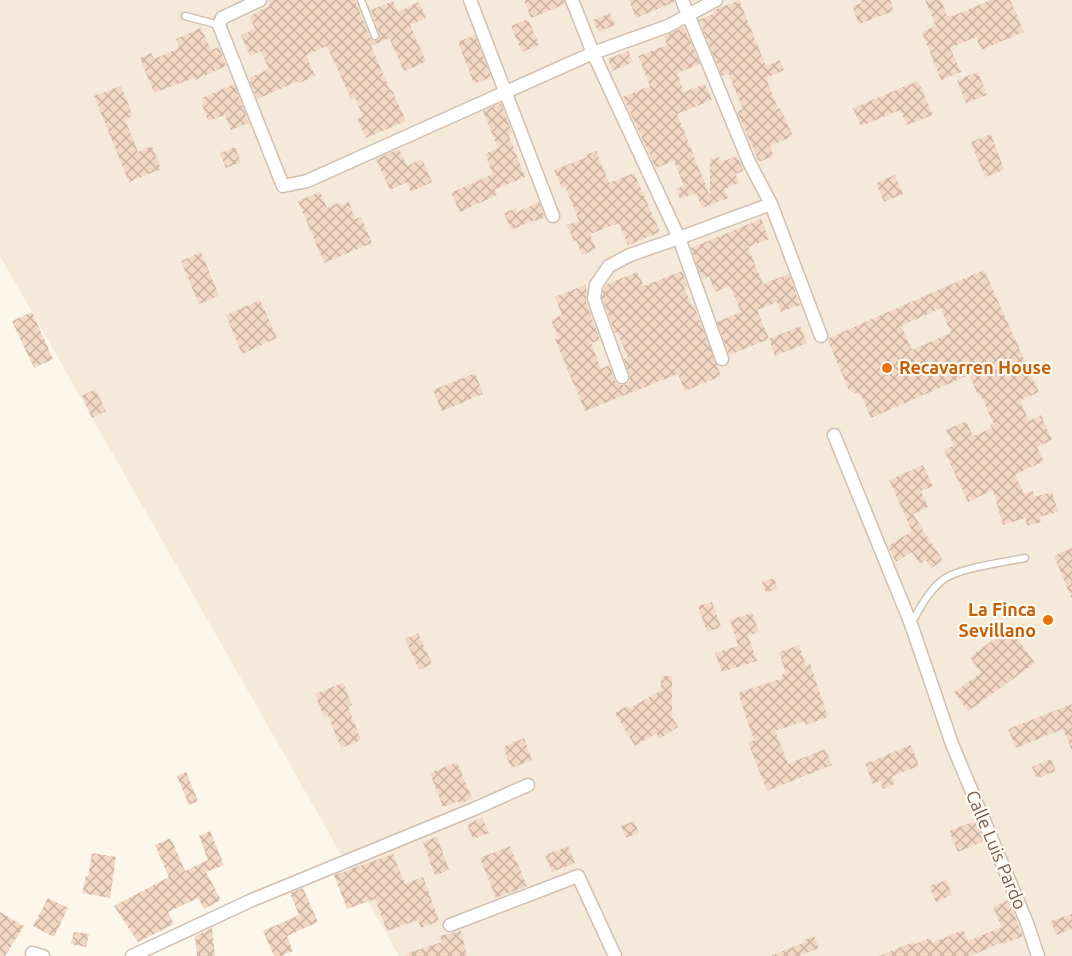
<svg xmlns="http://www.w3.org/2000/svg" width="1072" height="956" font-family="Ubuntu,sans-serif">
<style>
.residential{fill:#f5e9d9}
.building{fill:url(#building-cross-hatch);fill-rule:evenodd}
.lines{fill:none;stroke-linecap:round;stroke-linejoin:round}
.lane-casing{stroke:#d0bfb0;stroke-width:9}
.street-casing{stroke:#d0bfb0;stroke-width:15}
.lane{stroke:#fff;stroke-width:6}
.street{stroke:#fff;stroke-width:12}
.food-dot{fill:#e8710a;stroke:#fffaf2;stroke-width:2}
.labels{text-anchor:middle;stroke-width:4.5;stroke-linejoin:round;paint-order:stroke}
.food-label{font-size:18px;font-weight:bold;fill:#c56008;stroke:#fffaf2;text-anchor:start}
.street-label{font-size:18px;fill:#795e4d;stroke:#fffaf2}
</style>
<defs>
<pattern id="building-cross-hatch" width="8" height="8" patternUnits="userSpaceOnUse" patternTransform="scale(1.5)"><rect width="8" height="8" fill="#f2d7c3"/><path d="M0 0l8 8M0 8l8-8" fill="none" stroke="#c9b2a1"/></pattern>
</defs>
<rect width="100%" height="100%" fill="#fdf7eb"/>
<!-- residential -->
<path class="residential" d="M0 0H1072V956H399L0 256Z"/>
<!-- building -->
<path class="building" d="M268 0H355L370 38 375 41 379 40 380 35 371 10 393 1 398 12 419 2 426 18 410 25 426 62 404 71 389 38 371 46 390 90H392L406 121 366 138 357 119 363 116 355 98 351 99 327 46 306 55 315 76 299 83 298 81 257 99 249 78 269 69 261 51 250 56 241 35 255 29 249 16 270 6Z
M524 0H564L565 4 531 18Z
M629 0H674V2L636 18Z
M739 0 766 66 780 60 784 70 766 78 778 109 780 108 793 136 770 146 774 156 759 162 737 111 743 109 728 73 722 76 699 20 714 14 713 11 717 9Z
M861 0H890L894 11 859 24 852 6 862 3Z
M925 0H941L947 16 950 15V17L991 0H1010L1024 32 981 50 976 37 950 48 961 72 941 80 922 32 936 26Z
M610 13 615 25 598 32 593 20Z
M528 19 539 45 522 52 511 26Z
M684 27 700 64 677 73 684 92 705 84 712 100 677 114 710 196V160L719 157 721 162 737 156 743 169V171L736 174 739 183 724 189 728 198 702 208 696 193 680 199 676 189 684 186 674 161 656 168 623 97 650 86 638 56 667 45 664 36Z
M201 28 211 50 219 47 226 66 195 80 194 78 154 93 140 58 151 53 154 59 179 48 176 39Z
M475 35 491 77 474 84 458 42Z
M628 51 633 62 612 71 608 59Z
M978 72 987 95 966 103 957 80Z
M918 81 933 115 907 125 900 110 861 126 853 108Z
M234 84 249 123 231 130 225 115 208 121 202 104 204 103 202 98Z
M121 86 133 116 125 119 138 152 152 146 161 169 129 182 94 96Z
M501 103 512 133 508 134 525 177 495 189 497 195 460 212 451 193 493 174 485 154 498 148 483 111Z
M991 134 1004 170 985 177 971 142Z
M235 147 241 162 226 168 220 153Z
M399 149 407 166 422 159 432 182 411 192 407 182 390 190 376 159Z
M596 151 609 183 634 173 660 232 628 245 619 223 590 234 596 249 582 255 576 240 574 241 567 225 579 221 565 186 562 188 554 170 587 157 586 155Z
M895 175 903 194 884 202 876 183Z
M320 192 327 208 340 202 341 205 349 202 355 219 361 217 372 243 324 263 298 201Z
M539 202 545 217 536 221 535 220 511 230 504 213 516 208 517 212Z
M761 219 769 239 748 247 763 284 789 274 800 305 781 312 777 302 757 310 769 339 800 326 807 343 775 356 769 339 729 355 717 322 741 312 730 286 715 292 709 276 702 279 691 248Z
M201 252 219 296 199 304 181 261Z
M984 270 1039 392 1020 401 1029 421 1041 415 1052 440 1037 447 1044 461 1015 475 1024 494 1033 491 1034 497 1052 492 1058 512 1039 517 1041 522 1027 526 1025 518 1003 525 993 490 968 502 944 450 954 445 946 430 966 421 973 436 992 428 990 425 994 424 980 394 978 395 969 375 871 418 861 395 849 390 828 341 829 338ZM941 308 951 333 912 350 901 326Z
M682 271 687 285 684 287 692 307 694 306 721 376 685 391 678 374 585 411 555 339 559 338 551 320 562 315 555 297 585 285 587 291 586 302 600 340 591 343 601 369 609 365 616 383 620 385H624L629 382 630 378 624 359 628 358 617 332 615 333 602 298 604 288 607 284 637 272 644 286Z
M260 300 277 338 242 354 226 315Z
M32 312 53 359 34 368 12 321Z
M475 373 483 394 442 411 433 390Z
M95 389 106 411 92 418 82 396Z
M923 465 933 486 921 491 928 507 913 514 943 561 931 568 926 560 920 564 912 552 896 562 888 546 912 531 889 480Z
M1072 548V599L1054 556Z
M774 578 777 589 766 593 762 582Z
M712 602 721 627 707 632 698 606Z
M752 613 759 632 748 636 757 661 722 672 715 653 738 646 730 620Z
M1010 628 1035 663 968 711 954 692 981 673 970 657Z
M418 633 432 664 419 670 405 639Z
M799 645 806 666 810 664 828 717 805 725 804 721 775 731 788 764 825 749 832 765 767 791 748 742 754 740 738 693 783 678 782 674 786 673 779 652Z
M661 676H672V717L678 727 659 739 656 733 635 746 615 713 627 706 629 709 661 690Z
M343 683 352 705 348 707 361 740 341 748 328 715 324 717 315 694Z
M1072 704V751L1063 729 1016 748 1008 729Z
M524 738 532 760 511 768 503 747Z
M911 745 919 766 892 776 895 784 883 789 880 781 873 784 865 764Z
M1051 759 1056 771 1037 778 1032 767Z
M457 762 472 798 459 804 458 801 443 807 430 773Z
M186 772 198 801 189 805 177 776Z
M482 818 489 833 473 839 467 824Z
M634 821 639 833 626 838 621 826Z
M975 821 984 841 958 852 949 831Z
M210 831 224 865 206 872 221 900 204 909 198 898 168 912 174 924 138 942 114 906 169 877 155 845 171 838 185 871 208 860 199 836Z
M437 837 449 870 435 876 423 842Z
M510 846 527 886 496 898 480 858Z
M568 846 575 863 552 872 545 855Z
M92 853 116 857 110 898 82 893 86 876H88Z
M393 854 405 884 423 877 439 921 421 928 418 920 387 931 375 899 347 909 334 875Z
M946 880 952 895 936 902 929 886Z
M303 888 318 922 287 936 293 951 281 956H274L263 931 299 915 290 893Z
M48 898 68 908 54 937 33 926Z
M1008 900 1023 936 1004 944 1003 942 970 956H879L914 942 915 944 930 938 932 943 963 930 968 941 1002 927 993 907Z
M0 912 24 926 5 956H0Z
M1072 914V929L1056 935 1051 921Z
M212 928 215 956H197L195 936Z
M461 931 467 956H406L405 954 442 942 440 936Z
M74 932 89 934 86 947 71 944Z
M814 936 819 948 799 956H771L805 942 804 940Z"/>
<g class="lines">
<defs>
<path id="lane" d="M361 0 375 36
M185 16 219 25
M911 624C920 608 929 590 944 579 960 568 1005 562 1025 558"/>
<path id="street" d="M260 0 222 18 219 25 283 186 307 181 593 53 668 26 716 0
M470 0 553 216
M572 0 593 53 679 238 722 359
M682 0 749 162 771 204 821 336
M622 377 594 299 596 285 609 266 630 255 679 238 771 204
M834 435 911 624 952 744 1027 923 1038 956
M450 925 578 876 615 956
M32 953 43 956
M132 956 252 900 474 809 528 785"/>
</defs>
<!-- lane casing -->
<use href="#lane" class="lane-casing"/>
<!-- street casing -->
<use href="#street" class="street-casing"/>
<!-- lane -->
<use href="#lane" class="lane"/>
<!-- street -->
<use href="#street" class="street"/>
</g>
<!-- markers -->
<g class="food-dot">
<circle cx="887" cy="368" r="6"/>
<circle cx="1048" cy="620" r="6"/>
</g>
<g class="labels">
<!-- food labels -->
<g class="food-label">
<text x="899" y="374">Recavarren House</text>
<text x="1036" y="616" text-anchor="end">La Finca<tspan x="1036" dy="21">Sevillano</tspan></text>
</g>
<!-- street labels -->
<g class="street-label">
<text transform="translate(996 850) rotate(67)" y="6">Calle Luis Pardo</text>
</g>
</g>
</svg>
